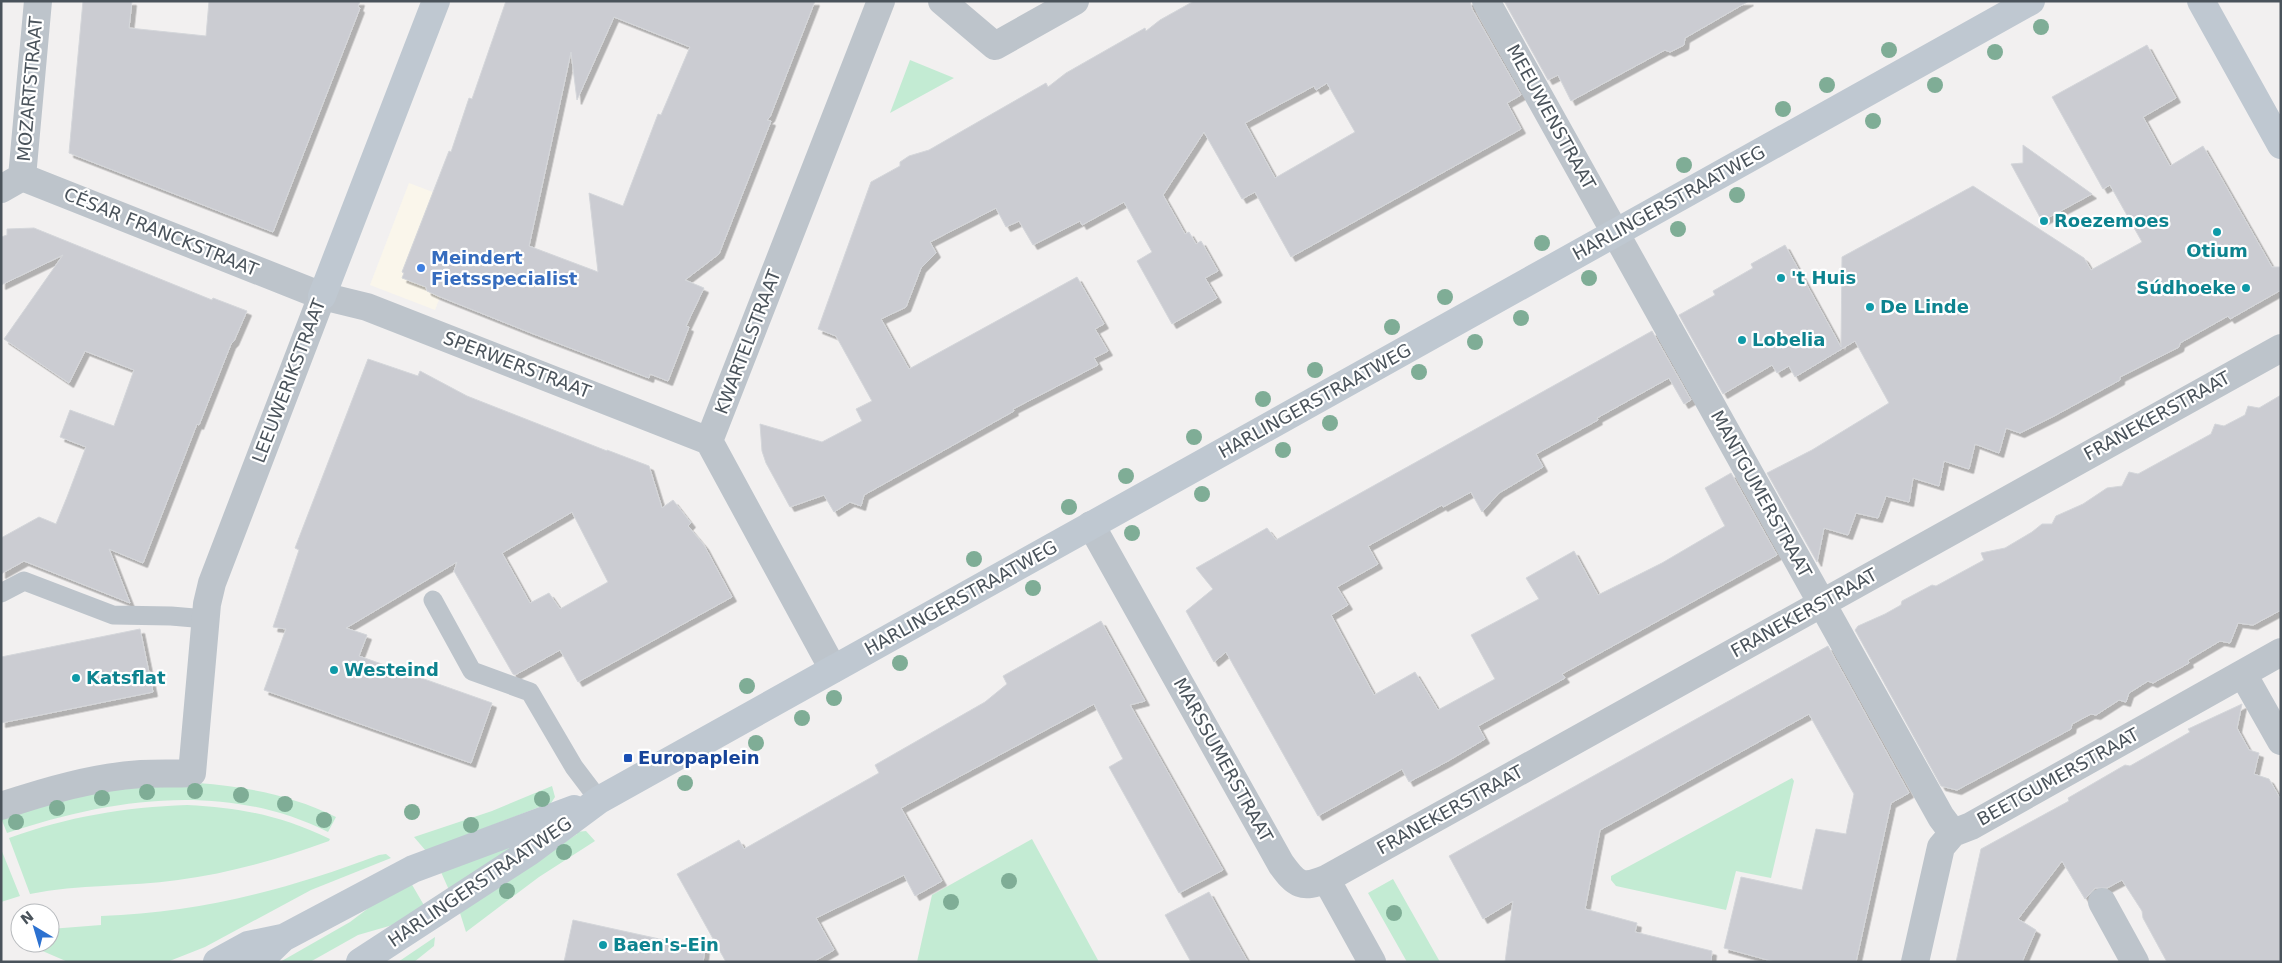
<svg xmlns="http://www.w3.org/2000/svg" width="2282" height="963" font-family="'DejaVu Sans',sans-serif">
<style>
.commercial{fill:#faf6eb}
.green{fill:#c3ebd3}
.building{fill:#cbccd2;stroke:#d4d6da;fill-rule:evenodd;filter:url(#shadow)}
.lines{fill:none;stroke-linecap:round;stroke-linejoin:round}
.lane{stroke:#bdc4cb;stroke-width:19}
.street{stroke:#bdc4cb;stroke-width:28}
.secondary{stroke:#bfc8d1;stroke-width:28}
.tree{fill:#7fad96}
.culture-dot{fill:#0f9aa8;stroke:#fff;stroke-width:2}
.shop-dot{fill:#3f7fe0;stroke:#fff;stroke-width:2}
.transit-dot{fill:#1a4fb4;stroke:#fff;stroke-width:2}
.labels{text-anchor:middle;stroke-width:4.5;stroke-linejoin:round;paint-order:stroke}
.street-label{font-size:18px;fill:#4a535b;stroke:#fff}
.culture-label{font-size:18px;font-weight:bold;fill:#0d838f;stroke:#fff;text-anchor:start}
.shop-label{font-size:18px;font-weight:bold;fill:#366cbe;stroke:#fff;text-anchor:start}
.transit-label{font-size:18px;font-weight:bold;fill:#164399;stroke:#fff;text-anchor:start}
</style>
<defs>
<filter id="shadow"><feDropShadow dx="4.5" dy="4.5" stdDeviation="0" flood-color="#0004"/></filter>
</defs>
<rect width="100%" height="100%" fill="#f2f0f0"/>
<!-- commercial -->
<path class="commercial" d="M409 183 475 208 435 310 370 285Z"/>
<!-- green -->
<path class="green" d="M910 60 954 78 890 113Z
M1792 778 1794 781 1771 878 1736 871 1726 910 1616 886 1611 880V876Z
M198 783C247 787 291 795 336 817L328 832C226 781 111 798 7 833L1 818 86 792Z
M552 786 555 797 549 806 547 804 426 851 414 837 492 811Z
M187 805C242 808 279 815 330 839L329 841C280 859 229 873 178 880 129 887 79 884 30 894L9 838C67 817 125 807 187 805Z
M586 831 595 841 539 877 466 932 460 913 577 834 576 832Z
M526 839 449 890 441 872Z
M1032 839 1099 962H917L932 895Z
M1 849 20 896 1 902Z
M386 854 391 858 311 890 205 947 167 962H68L24 943H50V929L101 925V916C199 913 289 889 379 855Z
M1393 879 1440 962H1407L1368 893Z
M411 883 425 907 410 920 358 935 310 962H280L350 922 395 888Z
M435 937 434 946 414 962H398Z"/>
<!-- building -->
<path class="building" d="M83 1H132L129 28 206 36 209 1H360L358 7 360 8 273 232 69 153Z
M506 1H815L770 117 767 120 771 121 719 254 685 280 704 288 686 326 689 327 668 381 650 374 649 378 531 333 438 296 427 291 426 287 402 278 404 273 402 272 449 151 451 152 469 98 472 99ZM614 17 690 47 661 115 658 114 623 206 589 193 598 272 529 246 571 52 577 100Z
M1194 1H1470L1472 9 1521 95 1507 103 1521 129 1291 257 1255 192 1242 199 1204 132 1163 195 1185 234 1189 232 1196 244 1201 241 1218 271 1205 278 1217 298 1172 324 1137 261 1152 252 1124 202 1082 225 1080 221 1033 245 1019 221 1006 227 996 208 930 242 936 253 921 268 906 307 881 319 909 369 1077 277 1104 324 1095 329 1108 351 1094 358 1098 365 1013 409 1014 411 864 495 861 506 850 502 834 512 824 495 790 507 766 463 762 451 760 424 822 442 862 421 856 409 872 401 836 336 818 329 871 182 900 166V162L909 156 929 150 1046 83 1048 87 1066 73 1145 28 1146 31 1160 20ZM1327 83 1355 132 1275 178 1245 123 1314 86 1316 90Z
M1504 1H1749L1685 38 1684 45 1670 52 1665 50 1571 101 1558 75 1548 80Z
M2147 45 2176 98 2143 117 2170 166 2203 146 2272 267H2281V290L2230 319 2228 316 2180 343 2179 347 2120 377V380L2054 416 2020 433 2006 428 1999 453 1975 444 1969 469 1944 461 1939 486 1913 478 1909 502 1886 496 1878 518 1856 513 1848 535 1824 528 1817 562 1767 473 1812 450 1889 403 1855 341 1795 377 1789 366 1777 373 1772 365 1723 394 1679 315 1715 295 1713 291 1753 268 1751 264 1785 245 1841 347 1842 257 1973 186 2084 258 2091 270 2142 242 2110 185 2103 189 2052 97Z
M2023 145 2092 194 2042 221 2011 164 2023 163Z
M34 228 212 300 213 298 247 311 234 341 231 344 199 425 197 424 143 563 109 549 130 603 24 561 1 574V538L39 517 56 524 67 497 86 447 60 437 70 410 114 426 134 370 85 351 69 383 4 339 63 255 1 285V237L7 235V229Z
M1652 331 1691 400 1684 404 1669 378 1597 418 1598 420 1536 454 1543 467 1499 493 1482 512 1471 492 1443 507 1442 505 1368 546 1378 564 1337 587 1348 605 1331 615 1368 684 1374 695 1415 672 1438 710 1495 679 1471 635 1539 599 1526 578 1574 551 1598 595 1662 563 1725 526 1705 488 1731 473 1777 555 1562 674 1565 678 1478 726 1485 739 1448 761 1409 782 1402 769 1318 816 1226 652 1214 662 1186 611 1213 589 1196 568 1267 528 1276 540Z
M368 359 418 376 420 371 467 396 607 451V450L649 466 662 508 673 500 691 523 688 526 704 545 732 597 578 682 560 650 515 675 513 674 454 571 457 562 346 628 367 635 359 656 492 703 471 763 264 690 286 629 273 627 299 550 295 548ZM572 512 608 582 560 609 549 593 530 603 502 553Z
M2281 395V610L2253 625 2238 623 2230 643 2220 641 2188 660 2189 663 2153 683 2148 681 2129 693 2126 702 2119 700 2096 715 2091 714 2072 724 2071 729 1957 790 1941 786 1855 630 1858 626 1885 614 1901 605 1902 601 1932 585 1936 586 1984 560 1981 553 2005 548 2032 532 2042 524H2052L2056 516 2083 504 2107 488 2122 486 2129 472 2138 474 2211 434 2215 424 2224 426 2245 415 2248 406 2259 408Z
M1101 621 1145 701 1130 705 1223 870 1179 893 1109 767 1123 759 1094 704 901 808 942 881 915 896 904 875 816 918 834 950 813 962H726L677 874 739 840 744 849 879 773 875 765 985 702 1007 684 1003 676Z
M140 629 153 692 1 723V657Z
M1828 646 1909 793 1891 803 1856 962H1775L1724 948 1741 877 1802 890 1816 829 1846 834 1854 794 1809 714 1600 830 1585 909 1637 923 1635 932 1712 951 1711 962H1505L1513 901 1483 919 1449 856Z
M2242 704 2237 728 2249 750 2259 753 2254 774 2269 779 2281 800V962H2167L2143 918 2142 911 2122 880 2107 888H2095L2085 899 2062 861 2018 919 2036 930 2022 962H1956L1981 849 2069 801 2068 798 2125 765 2130 766 2190 732 2188 729Z
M1209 892 1231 932 1248 962H1191L1165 915Z
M573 920 705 949 703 962H564Z"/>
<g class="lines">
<!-- lane -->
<path class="lane" d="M1 593 24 581 113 615 171 616 206 619
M433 600 472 671 530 692 574 767 599 800"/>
<!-- street -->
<path class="street" d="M942 1 995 46 1075 1
M1486 1 1941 817 1953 833
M22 177 322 296 367 307 709 441
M22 177 38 1
M1 189 22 177
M709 441 881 1
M709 441 833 669
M1091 525 1281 864C1296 885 1302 889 1326 879L1372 962
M2243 674 2281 741
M1 806C46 791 94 777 141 774 158 773 175 774 192 773L207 604 212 583 322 296
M1326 879 2281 348
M2102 902 2135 962
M1915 962 1941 847 1953 833 1971 826 2281 652"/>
<!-- secondary -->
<path class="secondary" d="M2201 1 2281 145
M322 296 436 1
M217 962 248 945 282 938
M258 962 283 938 413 869 574 809
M360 962 529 852 599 800 2031 1"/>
</g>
<!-- trees -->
<g class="tree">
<circle cx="2041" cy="27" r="8"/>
<circle cx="1889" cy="50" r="8"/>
<circle cx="1995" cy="52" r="8"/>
<circle cx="1827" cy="85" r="8"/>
<circle cx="1935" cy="85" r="8"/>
<circle cx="1783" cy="109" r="8"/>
<circle cx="1873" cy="121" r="8"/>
<circle cx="1684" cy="165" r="8"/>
<circle cx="1737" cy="195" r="8"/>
<circle cx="1678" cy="229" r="8"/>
<circle cx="1542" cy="243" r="8"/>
<circle cx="1589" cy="278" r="8"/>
<circle cx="1445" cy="297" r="8"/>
<circle cx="1521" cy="318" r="8"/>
<circle cx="1392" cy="327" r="8"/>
<circle cx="1475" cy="342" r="8"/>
<circle cx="1315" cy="370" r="8"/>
<circle cx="1419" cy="372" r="8"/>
<circle cx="1263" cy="399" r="8"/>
<circle cx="1330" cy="423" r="8"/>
<circle cx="1194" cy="437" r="8"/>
<circle cx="1283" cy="450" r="8"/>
<circle cx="1126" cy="476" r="8"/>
<circle cx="1202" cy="494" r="8"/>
<circle cx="1069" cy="507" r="8"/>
<circle cx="1132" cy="533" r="8"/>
<circle cx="974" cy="559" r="8"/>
<circle cx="1033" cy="588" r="8"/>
<circle cx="900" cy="663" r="8"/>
<circle cx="747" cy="686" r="8"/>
<circle cx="834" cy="698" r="8"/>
<circle cx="802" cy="718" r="8"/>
<circle cx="756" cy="743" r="8"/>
<circle cx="685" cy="783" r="8"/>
<circle cx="195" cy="791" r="8"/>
<circle cx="147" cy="792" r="8"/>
<circle cx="241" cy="795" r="8"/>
<circle cx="102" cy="798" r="8"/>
<circle cx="542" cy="799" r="8"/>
<circle cx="285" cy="804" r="8"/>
<circle cx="57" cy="808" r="8"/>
<circle cx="412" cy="812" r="8"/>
<circle cx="324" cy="820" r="8"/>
<circle cx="16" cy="822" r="8"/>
<circle cx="471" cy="825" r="8"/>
<circle cx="564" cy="852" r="8"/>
<circle cx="1009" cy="881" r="8"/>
<circle cx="507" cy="891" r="8"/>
<circle cx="951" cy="902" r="8"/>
<circle cx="1394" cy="913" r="8"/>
</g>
<!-- markers -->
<g class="culture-dot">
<circle cx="2044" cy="221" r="5"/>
<circle cx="2217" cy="232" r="5"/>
<circle cx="1781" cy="278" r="5"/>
<circle cx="2246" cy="288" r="5"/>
<circle cx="1870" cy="307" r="5"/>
<circle cx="1742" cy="340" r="5"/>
<circle cx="334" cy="670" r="5"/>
<circle cx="76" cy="678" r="5"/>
<circle cx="603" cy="945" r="5"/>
</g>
<circle class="shop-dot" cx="421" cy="268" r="5"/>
<rect class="transit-dot" x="623" y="753" width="10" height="10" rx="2.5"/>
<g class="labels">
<!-- street labels -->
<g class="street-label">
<text transform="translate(30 89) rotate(-85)" y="6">MOZARTSTRAAT</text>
<text transform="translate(1551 117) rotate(61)" y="6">MEEUWENSTRAAT</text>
<text transform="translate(1669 203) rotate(-29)" y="6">HARLINGERSTRAATWEG</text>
<text transform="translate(161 232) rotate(22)" y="6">CÉSAR FRANCKSTRAAT</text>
<text transform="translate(748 342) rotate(-69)" y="6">KWARTELSTRAAT</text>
<text transform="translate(517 365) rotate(21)" y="6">SPERWERSTRAAT</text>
<text transform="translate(289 381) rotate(-69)" y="6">LEEUWERIKSTRAAT</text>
<text transform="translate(1315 401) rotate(-29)" y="6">HARLINGERSTRAATWEG</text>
<text transform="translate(2157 416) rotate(-29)" y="6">FRANEKERSTRAAT</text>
<text transform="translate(1761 494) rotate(61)" y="6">MANTGUMERSTRAAT</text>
<text transform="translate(961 598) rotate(-29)" y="6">HARLINGERSTRAATWEG</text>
<text transform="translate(1804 613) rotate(-29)" y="6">FRANEKERSTRAAT</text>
<text transform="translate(1223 760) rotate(61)" y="6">MARSSUMERSTRAAT</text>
<text transform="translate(2058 777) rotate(-29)" y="6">BEETGUMERSTRAAT</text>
<text transform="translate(1450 810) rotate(-29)" y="6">FRANEKERSTRAAT</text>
<text transform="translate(480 882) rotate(-34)" y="6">HARLINGERSTRAATWEG</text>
</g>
<!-- culture labels -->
<g class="culture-label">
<text x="2054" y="227">Roezemoes</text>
<text x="2217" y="257" text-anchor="middle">Otium</text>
<text x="1791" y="284">'t Huis</text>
<text x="2236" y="294" text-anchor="end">Súdhoeke</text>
<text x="1880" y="313">De Linde</text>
<text x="1752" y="346">Lobelia</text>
<text x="344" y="676">Westeind</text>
<text x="86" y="684">Katsflat</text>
<text x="613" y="951">Baen's-Ein</text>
</g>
<!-- shop labels -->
<g class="shop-label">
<text x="431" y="264">Meindert<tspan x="431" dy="21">Fietsspecialist</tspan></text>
</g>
<!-- transit labels -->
<g class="transit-label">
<text x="638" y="764">Europaplein</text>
</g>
</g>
<!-- border -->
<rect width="2282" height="963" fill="none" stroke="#4a535b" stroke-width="5"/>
<!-- north arrow -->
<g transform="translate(35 928) rotate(322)"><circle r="24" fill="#ffffff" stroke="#b7babd"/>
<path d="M0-4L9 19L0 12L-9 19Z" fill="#2c71d0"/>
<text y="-8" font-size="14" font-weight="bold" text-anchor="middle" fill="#4a535b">N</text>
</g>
</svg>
